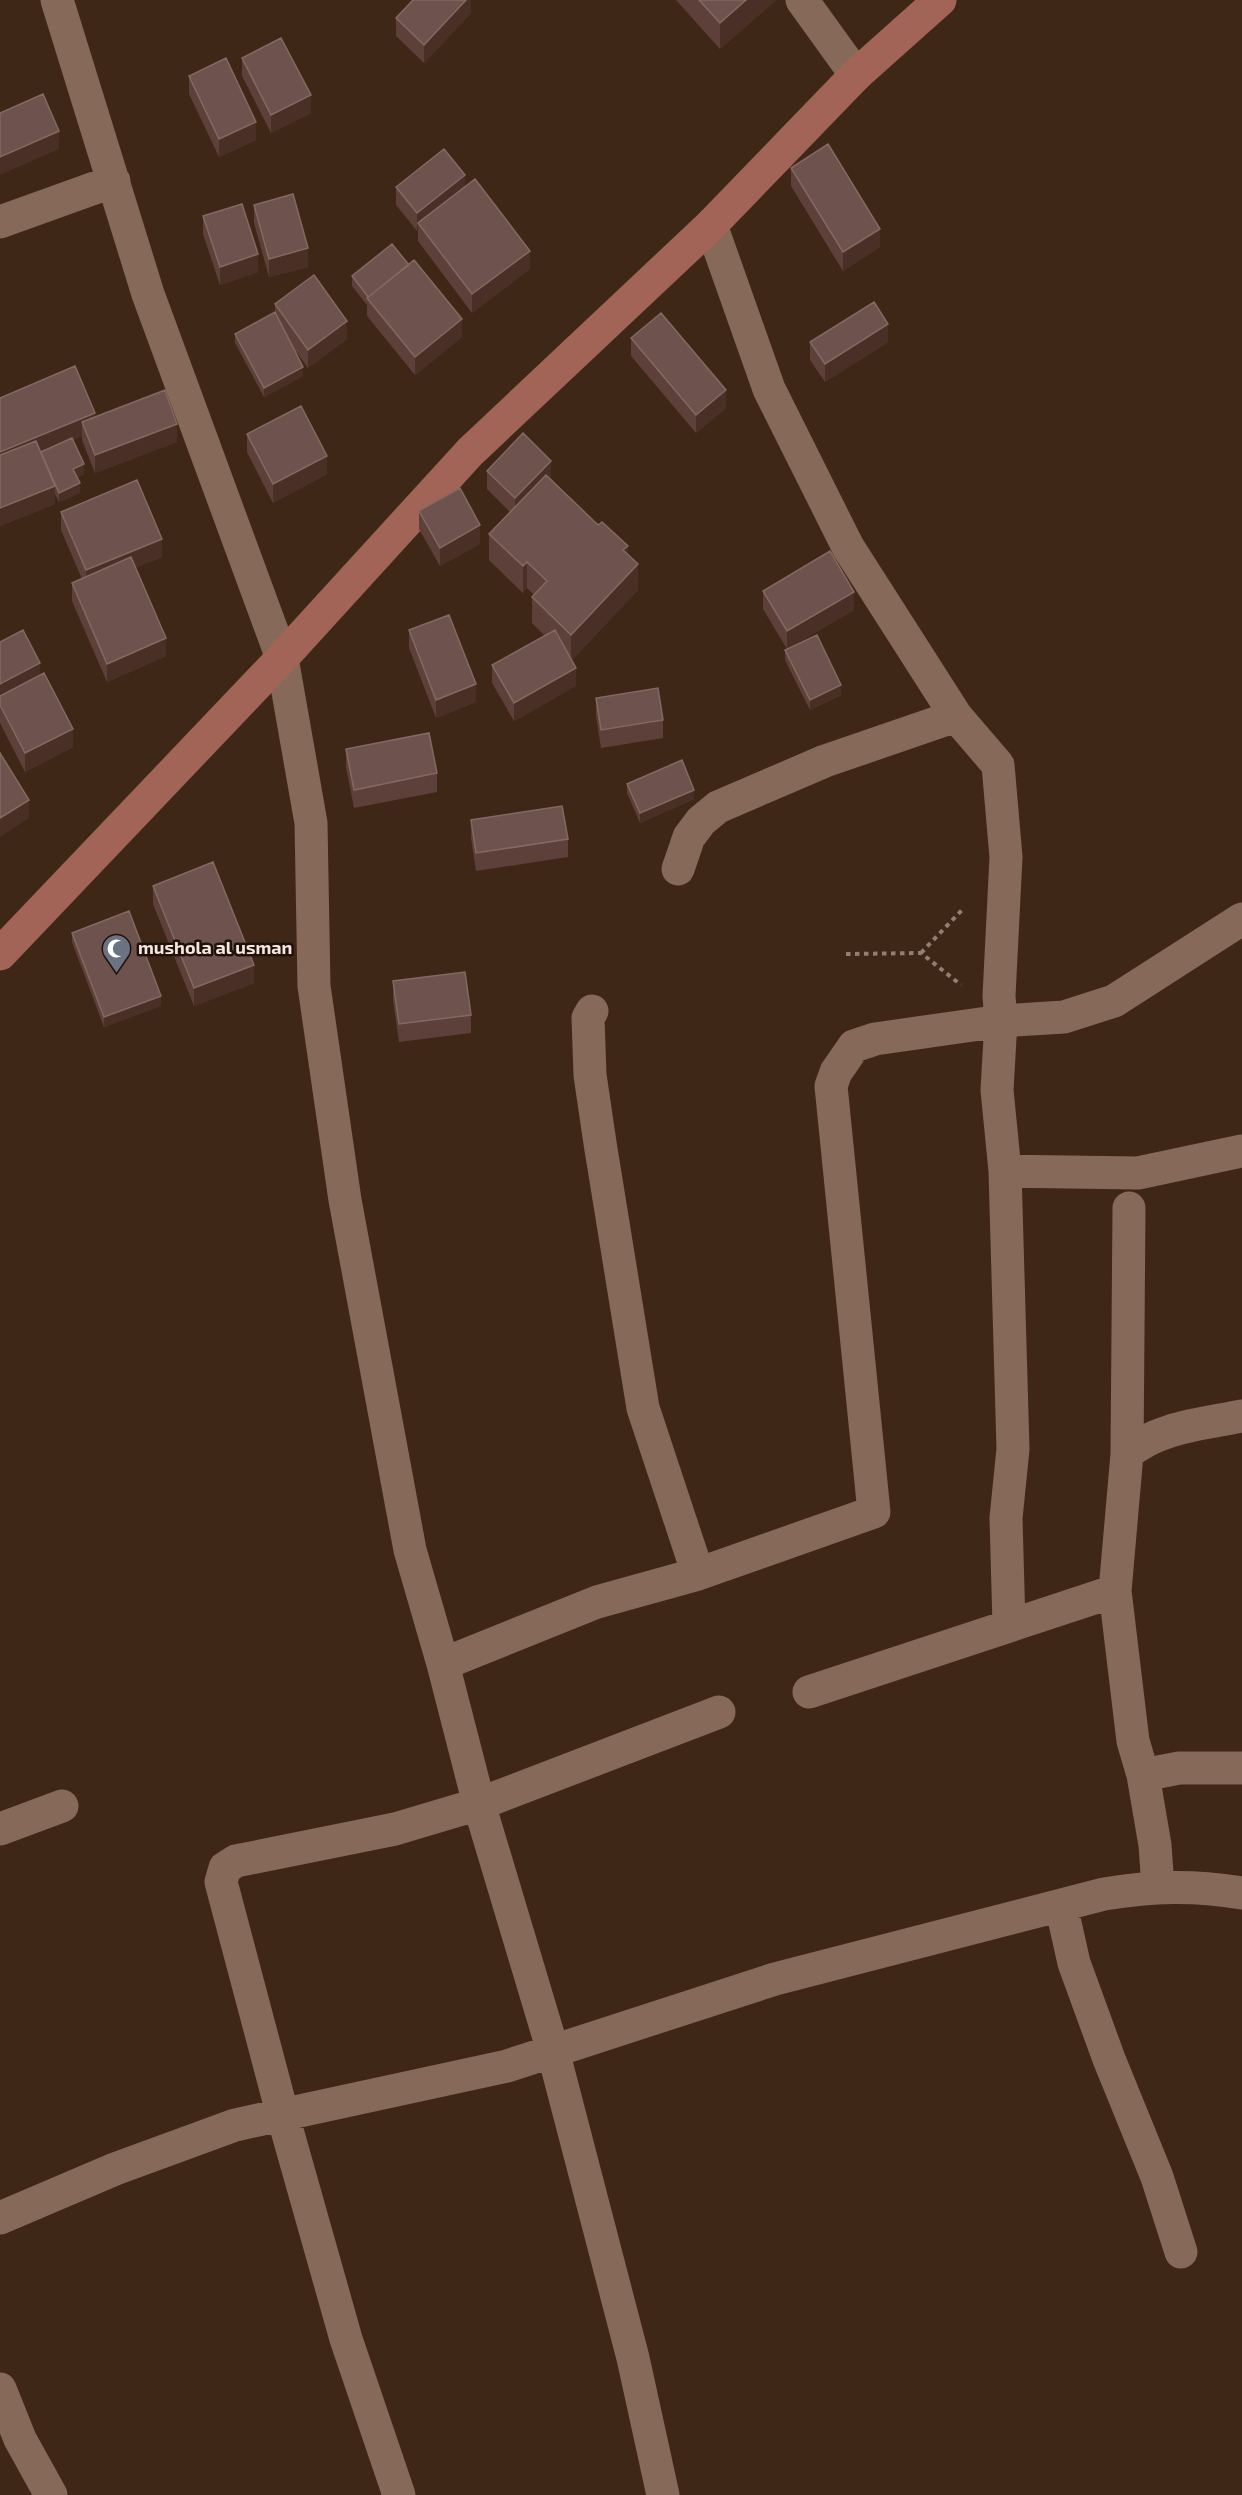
<svg xmlns="http://www.w3.org/2000/svg" width="1242" height="2495" font-family="'Exo 2',sans-serif">
<style>
.lines{fill:none;stroke-linecap:round;stroke-linejoin:round}
.path{stroke:#937e72;stroke-width:4;stroke-dasharray:4.5 4.5;stroke-linecap:butt}
.minor{stroke:#866959;stroke-width:33}
.secondary{stroke:#a26456;stroke-width:33}
.wall{fill:#5e403b}
.shaded-wall{fill:#4a2f26}
.building{fill:#6e524d;stroke:#846963;stroke-width:1.5}
.labels{text-anchor:middle;stroke-width:5;stroke-linejoin:round;paint-order:stroke}
.poi-label{font-size:18px;font-weight:bold;fill:#f7e6dd;stroke:#1e130c;text-anchor:start}
</style>
<rect width="100%" height="100%" fill="#3f2718"/>
<g class="lines">
<!-- path -->
<path class="path" d="M921 953 964 908
M846 954 921 953 961 985"/>
<!-- minor -->
<path class="minor" d="M57 0 148 294 282 658 311 823 314 986 345 1200 410 1550 443 1664 479 1804 553 2051 633 2358 663 2495
M802 0 856 75
M0 222 114 181
M711 225 769 389 848 547 956 716 998 765 1006 857 999 996 1001 1021 997 1090 1005 1171 1013 1449 1006 1518 1009 1625
M678 869 689 837 701 821 718 807 825 761 956 716
M592 1011 588 1018 590 1075 600 1143 643 1408 698 1574
M1005 1171 1138 1173 1242 1151
M1129 1208 1127 1454 1115 1591 1133 1741 1143 1775 1155 1845 1158 1887
M1127 1454C1157 1427 1204 1424 1242 1416
M443 1664 597 1602 698 1574 874 1512 831 1086 836 1072 854 1046 875 1039 1001 1021 1064 1017 1114 1001 1242 919
M809 1692 1115 1591
M1143 1775 1179 1768H1242
M0 1829 62 1806
M1061 1905 1074 1963 1109 2059 1157 2177 1181 2252
M0 2218 115 2169 235 2125 507 2066 775 1979 1104 1894C1153 1886 1193 1885 1242 1893
M0 2389 20 2439 51 2495
M399 2495 346 2339 283 2116 221 1882 225 1868 236 1861 395 1829 479 1804 719 1712"/>
<!-- secondary -->
<path class="secondary" d="M0 954 282 658 470 452 711 225 856 75 940 0"/>
</g>
<!-- wall -->
<path class="wall" d="M471 0V13L424 63 396 36V18Z
M676 0H776L720 49Z
M242 58 311 113 271 133 242 76Z
M189 76 256 140 219 157 189 94Z
M791 168 880 247 843 271 791 186Z
M396 187H465L530 269 472 313 418 241V230L417 231 396 205Z
M254 205 308 267 269 277 254 223Z
M203 216 258 272 220 285 203 234Z
M352 276 462 337 415 375 367 316V305L352 286Z
M275 304 347 339 308 368 292 346 303 376 264 397 235 343V334L275 312Z
M631 338 726 408 696 433 631 356Z
M810 342H888L825 382 810 360Z
M0 398 95 417 177 442 95 473 82 440V436L73 440 84 474 77 477 80 493 59 502 55 494V504L0 526Z
M247 434 327 474 273 503 247 452Z
M487 471 551 479 628 554 638 590 572 660 576 686 514 721 492 683V665L545 636 532 623V597L534 595 527 588 523 593 489 560V534L510 512 487 489Z
M419 511 480 544 440 566 419 529Z
M61 512 162 557 135 568 166 656 107 682 72 601V583L82 579 61 530Z
M763 591 854 610 787 649 763 609Z
M409 630 476 702 436 718 409 648Z
M0 642 40 676 73 747 25 772 0 723Z
M785 650 841 695 810 710 785 660Z
M596 698 663 720V738L601 748 596 716Z
M346 749 437 773V792L354 808 346 767Z
M627 784 694 799 640 823 627 793Z
M471 820 568 839V857L476 871 471 838Z
M153 886 254 983 194 1006 153 904Z
M72 933 161 1006 104 1027 72 942Z
M393 981 471 1015V1033L399 1042 393 1000Z"/>
<!-- shaded-wall -->
<path class="shaded-wall" d="M466 0H471V13L424 63V45Z
M746 0H776L720 49V23Z
M311 95V113L271 133V115Z
M256 122V140L219 157V139Z
M59 131V149L0 175V157Z
M465 175V193L418 223V230L417 231V213Z
M880 229V247L843 271V252Z
M308 248V267L269 277V259Z
M530 251V269L472 313V294Z
M258 254V272L220 285V267Z
M462 319V337L415 375V357Z
M347 321V339L308 368V350Z
M888 324V342L825 382V364Z
M303 367V376L264 397V388Z
M726 390V408L696 433V415Z
M95 413V431L82 422V436L0 471V452Z
M177 424V442L95 473V455Z
M327 456V474L273 503V484Z
M551 461V479L515 517V498Z
M84 464V474L73 478V469Z
M80 483V493L59 502V493Z
M55 486V504L0 526V508Z
M480 525V544L440 566V548Z
M162 539V557L86 588V570Z
M628 546V572L623 550Z
M527 562V588L523 593V566Z
M638 564V590L571 661V635Z
M854 592V610L787 649V631Z
M166 638V656L107 682V664Z
M40 663V681L0 702V684Z
M576 668V686L514 721V703Z
M476 684V702L436 718V700Z
M841 685V695L810 710V700Z
M73 729V747L25 772V753Z
M694 790V799L640 823V813Z
M29 800V818L0 837V818Z
M254 965V983L194 1006V988Z
M161 996V1006L104 1027V1017Z"/>
<!-- building -->
<path class="building" d="M413 0H466L424 45 396 18Z
M699 0H746L720 23Z
M281 38 311 95 271 115 242 58Z
M226 58 256 122 219 139 189 76Z
M43 94 59 131 0 157V113Z
M828 144 880 229 843 252 791 168Z
M444 149 465 175 417 213 396 187Z
M475 179 530 251 472 294 418 223Z
M293 194 308 248 269 259 254 205Z
M242 204 258 254 220 267 203 216Z
M392 244 409 265 368 297 352 276Z
M414 260 462 319 415 357 367 298Z
M314 275 347 321 308 350 275 304Z
M874 302 888 324 825 364 810 342Z
M275 312 303 367 264 388 235 334Z
M661 313 726 390 696 415 631 338Z
M75 366 95 413 0 452V398Z
M165 390 177 424 95 455 82 422Z
M301 406 327 456 273 484 247 434Z
M523 433 551 461 515 498 487 471Z
M72 438 84 464 73 469 80 483 59 493 41 452Z
M36 441 55 486 0 508V455Z
M546 475 598 525 602 522 628 546 623 550 638 564 571 635 532 597 547 581 527 562 523 566 489 534Z
M137 480 162 539 86 570 61 512Z
M460 488 480 525 440 548 419 511Z
M830 551 854 592 787 631 763 591Z
M131 557 166 638 107 664 72 583Z
M449 615 476 684 436 700 409 630Z
M23 630 40 663 0 684V642Z
M555 630 576 668 514 703 492 665Z
M817 635 841 685 810 700 785 650Z
M44 673 73 729 25 753 0 705V696Z
M658 688 663 720 601 730 596 698Z
M429 733 437 773 354 790 346 749Z
M0 753 29 800 0 818Z
M682 760 694 790 640 813 627 784Z
M562 806 568 839 476 853 471 820Z
M213 862 254 965 194 988 153 886Z
M129 911 161 996 104 1017 72 933Z
M465 972 471 1015 399 1024 393 981Z"/>
<!-- icons -->
<defs>
<symbol id="mosque-pin" viewBox="-11 -11 22 30"><path d="M0 17L-7.5 6A9.5 9.5 0 1 1 7.5 6Z" fill="#6b7280" stroke="#1e130c"/><path d="M3.5-4.9A6 6 0 1 0 3.5 4.9A5 5 0 1 1 3.5-4.9Z" fill="#fff"/></symbol>
</defs>
<g fill-rule="evenodd">
<use href="#mosque-pin" x="100" y="932" width="33" height="45"/>
</g>
<g class="labels">
<!-- poi labels -->
<g class="poi-label">
<text x="138" y="954">mushola al usman</text>
</g>
</g>
</svg>
